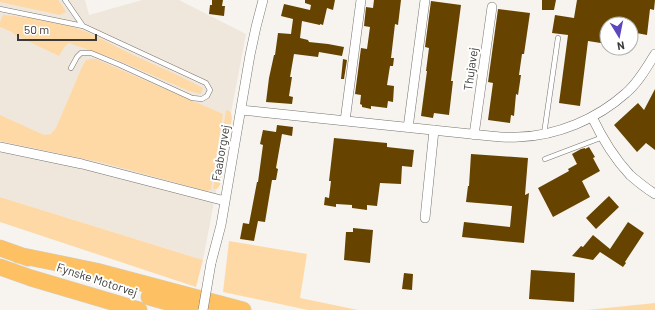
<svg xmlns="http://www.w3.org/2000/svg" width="655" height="310" font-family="Barlow,sans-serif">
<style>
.built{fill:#efe7dc}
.green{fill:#fed9a5}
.building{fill:#640}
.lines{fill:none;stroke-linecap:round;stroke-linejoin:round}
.service-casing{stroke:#777470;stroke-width:5.5}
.minor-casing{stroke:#777470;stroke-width:10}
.motorway-casing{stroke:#d0d0cf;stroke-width:17}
.service{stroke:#fff;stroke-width:4.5}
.minor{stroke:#fff;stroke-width:9}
.motorway{stroke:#fdc163;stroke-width:16}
.minor-bridge-casing{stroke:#777470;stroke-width:10;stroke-linecap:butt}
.minor-bridge{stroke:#fff;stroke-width:9}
.labels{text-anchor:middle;stroke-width:4;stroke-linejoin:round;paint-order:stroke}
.street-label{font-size:12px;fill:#3b3a38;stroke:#fff}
</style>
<rect width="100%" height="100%" fill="#f7f4ef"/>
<!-- built -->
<path class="built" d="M0 0H85L89 15 142 0H179L246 34 203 260 0 197Z"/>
<!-- green -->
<path class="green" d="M0 0H58L62 5 66 12 60 15 0 2Z
M3 15C26 17 50 20 73 27 91 32 108 43 125 51 151 64 178 74 203 88L201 94 189 91 115 59 69 43 65 46 59 56 15 35 12 32 0 27V22Z
M91 59H96L223 114 211 190 205 191 199 189 104 163 0 141V115L44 135 51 134 56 128 82 67 86 60Z
M228 110 231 113 232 118 220 185 217 189H213L226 111Z
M0 197 203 260 196 287 0 222Z
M229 241 307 254 300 298 358 310H308L223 292Z
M655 303V310H587Z"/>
<!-- building -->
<path class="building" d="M212 0H223L222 6H225L224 16 209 14 210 5H212Z
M305 0H335L333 10 327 8 323 25 320 24V25L302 21 300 38 308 40 309 42 328 44 344 47 342 56 319 52 318 57 294 54 290 77H292L289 96 293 97 292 104 266 102 269 78 274 55H275L278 33 291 34 293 19 281 16 284 4 310 10 311 5 305 3Z
M374 0H401L398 25 395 24 391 58H394L393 66H390L387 85 394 86 393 102 388 101 387 108 371 106V109L362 107V105L360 104 361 95 355 94 361 48 367 49 370 27 364 26 366 7 373 8Z
M542 0H556L554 10H542Z
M577 0H655L654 10 650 9 647 35 631 32V24H607V44L588 41 580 106 559 103 568 35 552 33 555 15 574 18Z
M431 1 461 5 451 81H453L449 115 434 113 433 118 421 116 427 71H426L429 48 425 47Z
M498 9 530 13 524 54H522L519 75H521L518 95 516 94 514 116 511 115 510 123 488 120 493 83 488 82Z
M343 59 347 60 344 79H341Z
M655 89V150L646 143 637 152 614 125 638 103 644 110Z
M277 125 293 127 292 136 282 134 276 168 278 169 276 180H272L265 222 258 221 254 241 240 239 243 223 249 224 257 182H258L263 145 260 144 263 130 276 132Z
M334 138 387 143V147L414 150 412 167 402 166 401 184 380 183 377 206 367 205V210L352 208V205L336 204V207L324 205 325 197 329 198 331 181H329Z
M589 147 595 157 593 158 600 171 582 181 590 197 553 217 538 188 569 171 568 169 577 164 572 154 581 149 585 148V149Z
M471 154 528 158 525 195 529 193 524 243 462 237 464 222 510 227 512 206 466 202 468 186H469Z
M609 196 619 207 596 229 586 218Z
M628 222 644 233 625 262 626 263 623 267 600 252 593 260 572 256 581 246 583 247 593 235 610 249Z
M353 228 373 230 370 263 344 260 346 232H353Z
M531 270 575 273 574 302 529 299Z
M404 273 413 274 412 290 402 289Z"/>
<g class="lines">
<defs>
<path id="service" d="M65 0 83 26
M0 9 83 26 206 83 210 90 207 96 202 99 192 98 120 65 91 53H81L77 57 71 68
M544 134 558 38
M545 159 603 137"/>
<path id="minor" d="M241 110 490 136C499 137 509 138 518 137 557 136 597 119 626 93 638 83 647 67 655 54
M592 117C602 138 615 159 630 175 638 182 647 189 655 194
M345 121 361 0
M408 128 425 0
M474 135 492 7
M0 147 82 164 225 201
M425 218 434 130
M211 263 221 225 250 55 256 27 263 0"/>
<path id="motorway" d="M0 248 28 258
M18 255 96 271 243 310
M0 267 31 278 139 310
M149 297 196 310"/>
</defs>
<!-- service casing -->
<use href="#service" class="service-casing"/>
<!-- minor casing -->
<use href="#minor" class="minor-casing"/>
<!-- motorway casing -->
<use href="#motorway" class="motorway-casing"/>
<!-- service -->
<use href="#service" class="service"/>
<!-- minor -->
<use href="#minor" class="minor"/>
<!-- motorway -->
<use href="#motorway" class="motorway"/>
<defs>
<path id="minor-bridge" d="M203 310 211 263"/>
</defs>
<!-- minor-bridge casing -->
<use href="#minor-bridge" class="minor-bridge-casing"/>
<!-- minor-bridge -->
<use href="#minor-bridge" class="minor-bridge"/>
</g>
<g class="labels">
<!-- street labels -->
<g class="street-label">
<text transform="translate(471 69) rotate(-82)" y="4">Thujavej</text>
<text transform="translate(221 153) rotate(-80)" y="4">Faaborgvej</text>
<text transform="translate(97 280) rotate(18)" y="4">Fynske Motorvej</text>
</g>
</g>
<!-- north arrow -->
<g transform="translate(619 36) rotate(170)"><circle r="19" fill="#ffffff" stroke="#b1b0af"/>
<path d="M0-3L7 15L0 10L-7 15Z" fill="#5d47bf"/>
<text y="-6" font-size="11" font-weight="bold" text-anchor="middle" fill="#3b3a38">N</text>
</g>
<!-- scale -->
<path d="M18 34v6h78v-6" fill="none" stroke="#3b3a38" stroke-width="2"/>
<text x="24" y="34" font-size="12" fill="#3b3a38" stroke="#ffffff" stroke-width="3" paint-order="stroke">50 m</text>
</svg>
